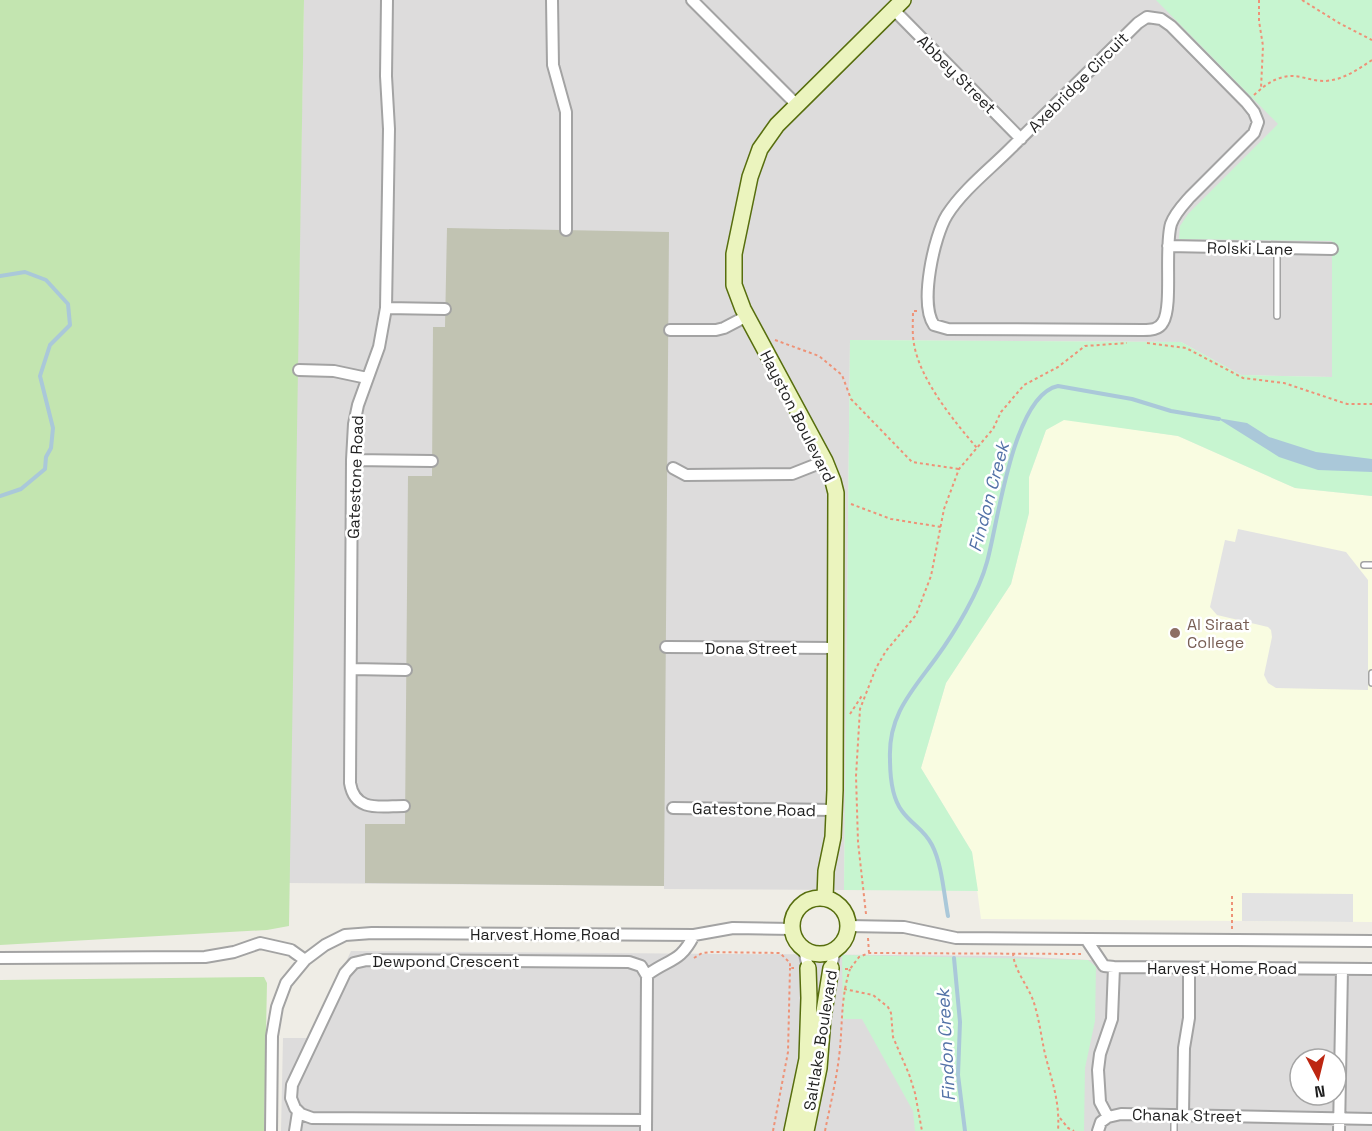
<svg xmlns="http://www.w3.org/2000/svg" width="1372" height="1131" font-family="'Space Grotesk',sans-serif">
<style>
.residential{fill:#dddcdc;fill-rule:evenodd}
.education{fill:#f9fce1}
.construction{fill:#c1c3b2}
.grass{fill:#c3e5b0}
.park{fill:#c7f5d0}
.parking{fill:#e3e3e3}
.water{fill:#aac8d9}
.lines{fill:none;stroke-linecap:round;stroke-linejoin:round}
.stream{stroke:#aac8d9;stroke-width:4}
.lane-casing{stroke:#a3a3a3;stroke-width:8}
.street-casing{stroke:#a3a3a3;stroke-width:14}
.secondary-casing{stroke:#576e0e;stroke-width:18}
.path{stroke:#ee9277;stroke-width:2;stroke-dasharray:3 3;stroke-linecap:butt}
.lane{stroke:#fff;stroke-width:5}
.street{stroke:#fff;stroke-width:10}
.secondary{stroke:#ebf4be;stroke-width:15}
.education-dot{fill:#8d6e63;stroke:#fff;stroke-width:2}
.labels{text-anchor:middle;stroke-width:5;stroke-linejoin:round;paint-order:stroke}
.street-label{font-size:16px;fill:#1f1f1f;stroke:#fff}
.education-label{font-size:16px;fill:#785e54;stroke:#fff;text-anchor:start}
.water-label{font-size:18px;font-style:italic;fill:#5372a7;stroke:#fff}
</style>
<rect width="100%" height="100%" fill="#efede6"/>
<!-- residential -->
<path class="residential" d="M304 0H1372L1332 241V377L1241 375 1181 342 850 340 844 890 664 889V886L288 883Z
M351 951 1010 956 1088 960 1372 962V1131H281L283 1038H311ZM1300 1059H1336V1095H1300Z"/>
<!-- education -->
<path class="education" d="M1064 419 1178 436 1295 488 1372 496V922L981 919 972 852 921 768 946 683 1011 584 1029 513V477L1046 430Z"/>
<!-- construction -->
<path class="construction" d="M447 228 669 232 664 886 365 883V824H405L408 476H432L433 327H445Z"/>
<!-- grass -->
<path class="grass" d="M0 0H304L289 926 267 930 0 945Z
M264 977 267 983 264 1131H0V980Z"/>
<!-- park -->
<path class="park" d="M1156 0H1372V496L1295 488 1178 436 1064 420 1046 430 1029 477V513L1011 584 946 683 921 768 972 852 978 891 844 890 850 340 1181 342 1241 375 1332 377V241L1179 239 1180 226 1188 214 1278 124Z
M842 955 1088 960 1096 967 1095 1021 1085 1068 1084 1131H915L913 1111 862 1019H843Z"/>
<!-- parking -->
<path class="parking" d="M1238 529 1346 552 1368 580V690L1276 688 1268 683 1264 675 1272 637 1271 630 1268 627 1217 615 1210 607 1225 540 1235 542Z
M1242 893 1353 894V922L1242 921Z"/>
<!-- water -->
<path class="water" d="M1217 418 1247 423 1269 437 1316 452 1372 459V472L1318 470 1279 457Z"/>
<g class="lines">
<!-- stream -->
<path class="stream" d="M0 276 25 272 46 280 68 304 70 325 50 345 40 376 53 428 51 448 46 457 45 469 21 489 0 496
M948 916C944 895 942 864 932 845 924 829 912 825 902 811 892 798 890 775 890 759 888 715 912 691 936 658 955 632 979 592 987 562 998 523 1013 395 1058 386L1132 399 1171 411 1219 419
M954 958 960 1022 958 1075 965 1131"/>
<defs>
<path id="lane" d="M1277 248V316
M1364 565H1372
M1372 673V683
M1174 1131V1115"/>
<path id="street" d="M387 0 386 76 389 129 386 308 379 347 358 405 354 424 352 460 350 783C355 813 381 806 404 806
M552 0 553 65 566 112V230
M692 0 797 105
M894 10 1021 139
M1147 17 1161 19 1171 26 1246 102 1254 112 1258 122 1254 133 1190 197C1183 205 1175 213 1171 224 1164 248 1173 306 1163 322 1159 330 1150 330 1143 330L948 329 934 325C919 304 934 236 947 215 963 190 989 170 1010 149 1053 107 1095 65 1138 23Z
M1168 246 1332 249
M386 308 445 309
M670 330H716L724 328 747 316
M299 370 334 371 367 378
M352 460 432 461
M673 468 686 475 792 474 825 461
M666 647 836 648
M351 669 406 670
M673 808 834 810
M848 926 904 927 956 938 1372 941
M1086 939 1104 966 1114 967 1372 969
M804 949 808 968
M0 958 205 957 234 952 260 943 291 950 305 960
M831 968 835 949
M647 975C670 958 680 963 694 935
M1183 1115 1184 1048 1189 1018V968
M1108 1117 1121 1114 1372 1119
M271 1131 272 1036 277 1007 286 983 305 960 325 945 345 935 372 933 694 935 733 928 792 929
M295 1131 298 1112
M646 1131 647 976 641 966 629 962 367 960 354 963 345 973 292 1085 291 1098 295 1108 301 1114 312 1118 646 1120
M1098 1131 1101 1122 1108 1117 1100 1102 1098 1070 1100 1054 1112 1019 1114 967
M1339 1131 1342 969"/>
<path id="secondary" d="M825 898 826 871 833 837 835 790 836 493 833 481 825 461 743 309 734 285V254L750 177 760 149 777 125 903 0
M792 926a28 28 0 1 1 56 0a28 28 0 1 1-56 0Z
M792 1131 807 1059 809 998 808 968
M806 1131 819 1068 823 1018 831 968"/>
</defs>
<!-- lane casing -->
<use href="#lane" class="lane-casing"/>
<!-- street casing -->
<use href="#street" class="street-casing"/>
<!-- secondary casing -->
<use href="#secondary" class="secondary-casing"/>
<!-- path -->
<path class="path" d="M1259 0V21L1263 46 1261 88
M1302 0 1339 23 1372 40
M1254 95C1268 82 1282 73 1301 77 1309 79 1317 81 1325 81 1343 80 1357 70 1372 60
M917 311H913C913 322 912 334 914 344 920 380 954 421 977 448
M775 340 819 356 842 375 851 399 912 462 959 469
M1147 343 1186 348 1243 378 1284 383 1347 404H1372
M851 504 891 519 941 527
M850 714 863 694
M866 914 858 842 856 776 860 709 876 668 886 651 916 615 931 576 944 509 959 469 993 429 1001 412 1024 385 1058 367 1085 346 1127 343
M1232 929V893
M868 938 869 953
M1013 953C1014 970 1027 984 1033 1000 1039 1017 1041 1036 1045 1054 1052 1082 1060 1101 1058 1131
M694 958 702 953 711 952 780 953 790 963V968H794
M845 969H850L859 957 869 953 1081 954
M844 989 873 995 888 1007 891 1013 893 1037 909 1074 915 1093 922 1131
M1060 1118 1068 1128 1074 1131
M773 1131 788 1052 790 968
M825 1131C830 1106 836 1082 839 1057 843 1026 840 1000 850 969"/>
<!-- lane -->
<use href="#lane" class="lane"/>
<!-- street -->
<use href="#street" class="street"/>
<!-- secondary -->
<use href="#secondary" class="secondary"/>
</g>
<!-- markers -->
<circle class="education-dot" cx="1175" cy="633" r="6"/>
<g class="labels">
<!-- street labels -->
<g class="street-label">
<text transform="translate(957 74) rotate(45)" y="6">Abbey Street</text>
<text transform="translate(1078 82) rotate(-45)" y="6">Axebridge Circuit</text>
<text transform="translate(1250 248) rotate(1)" y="6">Rolski Lane</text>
<text transform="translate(798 416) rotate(63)" y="6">Hayston Boulevard</text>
<text transform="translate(355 477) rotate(-88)" y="6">Gatestone Road</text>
<text x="751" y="654">Dona Street</text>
<text transform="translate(754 809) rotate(1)" y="6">Gatestone Road</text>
<text x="545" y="940">Harvest Home Road</text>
<text x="446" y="967">Dewpond Crescent</text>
<text x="1222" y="974">Harvest Home Road</text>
<text transform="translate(820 1040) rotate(-81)" y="6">Saltlake Boulevard</text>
<text transform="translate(1187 1115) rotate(1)" y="6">Chanak Street</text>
</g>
<!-- education labels -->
<g class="education-label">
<text x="1187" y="630">Al Siraat<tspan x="1187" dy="18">College</tspan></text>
</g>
<!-- water labels -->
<g class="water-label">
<text transform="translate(989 497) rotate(-75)" y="6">Findon Creek</text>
<text transform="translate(946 1045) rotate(-93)" y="6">Findon Creek</text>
</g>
</g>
<!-- north arrow -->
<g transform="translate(1318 1077) rotate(173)"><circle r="28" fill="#ffffff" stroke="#a5a5a5" stroke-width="1.5"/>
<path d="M0-4.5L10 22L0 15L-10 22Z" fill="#bd2611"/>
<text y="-9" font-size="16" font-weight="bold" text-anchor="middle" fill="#1f1f1f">N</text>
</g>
</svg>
